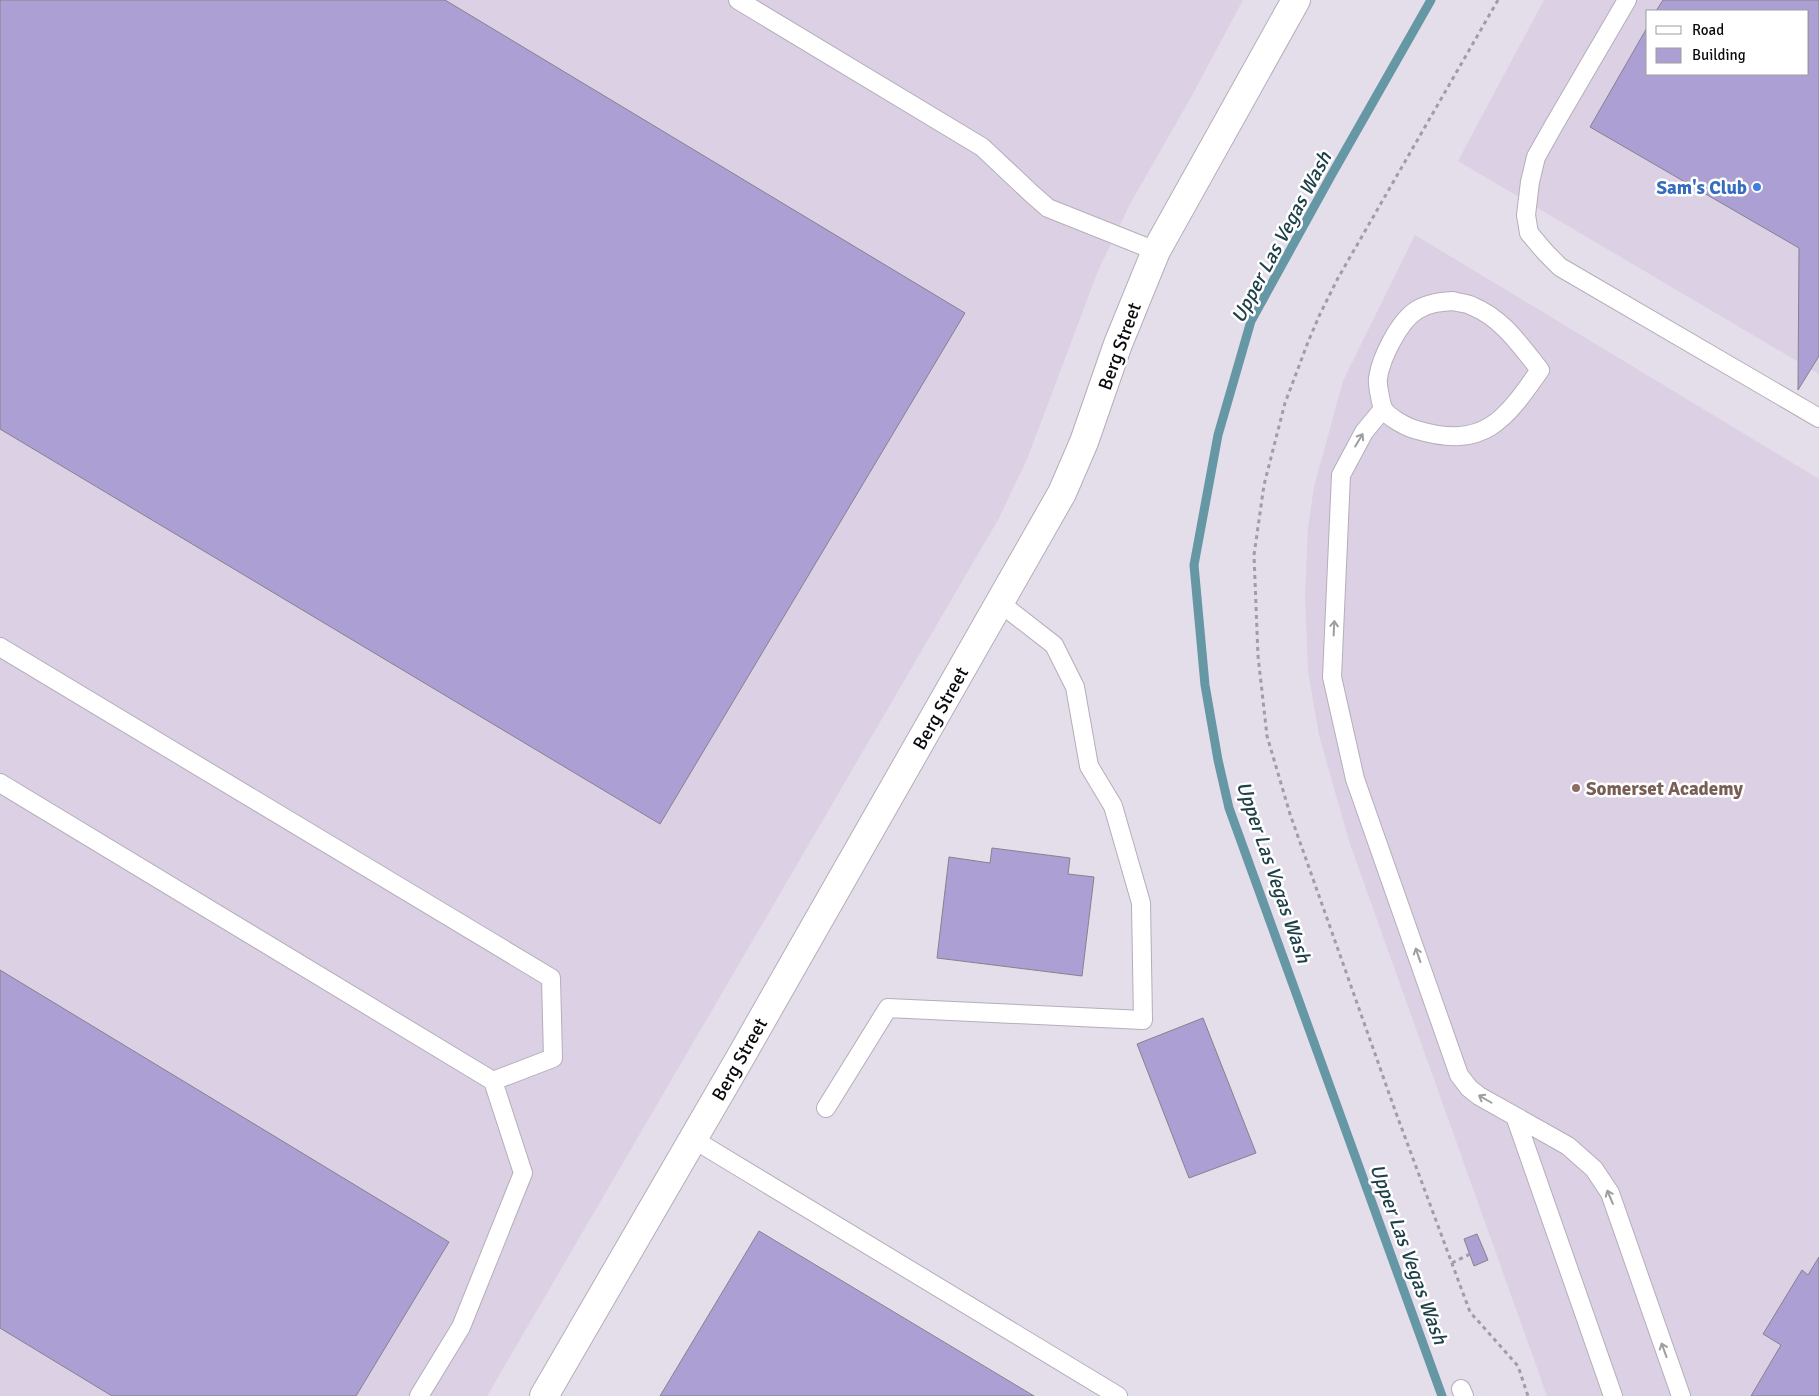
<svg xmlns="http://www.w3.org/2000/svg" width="1819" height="1396" font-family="Signika,sans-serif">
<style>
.built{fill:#dbd0e4;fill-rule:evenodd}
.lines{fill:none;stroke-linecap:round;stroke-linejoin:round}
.stream{stroke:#6597a5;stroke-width:9}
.building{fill:#ac9fd3;stroke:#85828f}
.service-casing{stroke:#b5aeba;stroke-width:20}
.tertiary-casing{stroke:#b5aeba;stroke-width:30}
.path{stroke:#a19ca6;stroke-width:3;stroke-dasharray:4 4;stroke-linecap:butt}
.service{stroke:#fff;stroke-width:18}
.tertiary{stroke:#fff;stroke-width:28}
.oneway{stroke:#9e9d9f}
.shop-dot{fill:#3f7fe0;stroke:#fff;stroke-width:2}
.education-dot{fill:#8d6e63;stroke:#fff;stroke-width:2}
.labels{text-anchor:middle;stroke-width:5;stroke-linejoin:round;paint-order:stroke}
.shop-label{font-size:19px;font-weight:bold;fill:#366cbe;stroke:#fff;text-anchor:end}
.street-label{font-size:19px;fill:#0c0a0e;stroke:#fff}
.education-label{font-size:19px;font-weight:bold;fill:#785e54;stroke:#fff;text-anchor:start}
.water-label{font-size:20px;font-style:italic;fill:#1e4049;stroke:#fff}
</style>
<rect width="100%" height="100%" fill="#e4ddea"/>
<!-- built -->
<path class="built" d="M0 0H1243L1190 99 1130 204 1098 271 1027 459 999 518 487 1396H0Z
M1544 0H1819V374L1458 161ZM1648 11H1808V74H1648Z
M1415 235 1819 479V1396H1547L1349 841 1319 735 1308 671 1305 597 1308 528 1314 487 1343 381Z"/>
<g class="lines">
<!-- stream -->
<path class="stream" d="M1431 0 1332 174 1251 321 1218 435 1194 565 1205 685 1218 760 1229 808 1442 1396"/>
</g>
<!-- building -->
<path class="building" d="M0 0H445L965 313 660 824 0 429Z
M1663 0H1819V356L1798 390 1799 248 1590 127 1648 26V74H1808V11H1656Z
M992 848 1070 858 1068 874 1094 877 1082 976 937 958 949 857 990 863Z
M0 970 449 1242 356 1396H112L0 1328Z
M1203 1018 1256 1153 1189 1178 1137 1044Z
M759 1231 1034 1396H660Z
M1477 1234 1488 1260 1474 1266 1464 1239Z
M1819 1257V1396H1751L1781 1345 1763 1334 1802 1270 1808 1275Z"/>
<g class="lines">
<defs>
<path id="service" d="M738 0 982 147 1032 194 1048 208 1156 251
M1627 0 1554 125 1536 157 1530 182 1526 215 1529 233 1546 253 1560 267 1819 418
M1453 301C1459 303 1467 303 1472 306 1502 318 1520 345 1540 370 1505 420 1484 450 1417 430 1408 428 1387 417 1383 408 1381 404 1377 383 1378 378 1381 358 1399 321 1417 310 1428 303 1440 302 1453 301Z
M1383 409 1364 432 1341 475 1332 677 1355 779 1459 1075 1469 1088 1479 1096 1568 1146 1594 1169 1610 1193 1681 1396
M0 647 551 978 553 1058 493 1081 0 783
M826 1108 888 1008 1143 1020 1141 903 1113 806 1089 766 1075 687 1054 645 1000 603
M1515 1116 1613 1396
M693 1139 1118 1396
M1461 1389 1464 1396
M419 1396 461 1327 523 1173 493 1081"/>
<path id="tertiary" d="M544 1396 740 1058 1062 493 1084 442 1118 344 1156 251 1296 0"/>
</defs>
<!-- service casing -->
<use href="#service" class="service-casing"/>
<!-- tertiary casing -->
<use href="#tertiary" class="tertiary-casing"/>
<!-- path -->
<path class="path" d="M1498 0 1338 278 1320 314 1308 342 1285 403 1264 485 1254 555 1258 656 1267 736 1290 814 1396 1113 1470 1312 1518 1366 1528 1396
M1452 1263 1470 1254"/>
<!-- service -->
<use href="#service" class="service"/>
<!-- tertiary -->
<use href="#tertiary" class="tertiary"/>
</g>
<!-- one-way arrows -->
<defs><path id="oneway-shaft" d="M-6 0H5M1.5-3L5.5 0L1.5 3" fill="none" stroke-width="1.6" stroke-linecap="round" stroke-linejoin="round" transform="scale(1.25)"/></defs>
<g class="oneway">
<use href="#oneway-shaft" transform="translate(1359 440) rotate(-59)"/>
<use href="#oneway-shaft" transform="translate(1334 628) rotate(-87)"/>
<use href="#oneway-shaft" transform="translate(1418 955) rotate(-109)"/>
<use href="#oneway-shaft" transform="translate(1485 1099) rotate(-150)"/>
<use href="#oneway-shaft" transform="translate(1610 1197) rotate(-113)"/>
<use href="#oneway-shaft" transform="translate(1664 1350) rotate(-110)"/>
</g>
<!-- markers -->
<circle class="shop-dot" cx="1757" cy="187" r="5"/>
<circle class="education-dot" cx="1576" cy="788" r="5"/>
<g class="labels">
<!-- shop labels -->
<g class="shop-label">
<text x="1747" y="194">Sam's Club</text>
</g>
<!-- street labels -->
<g class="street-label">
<text transform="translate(1119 346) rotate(-70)" y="7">Berg Street</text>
<text transform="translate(940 708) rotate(-60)" y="7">Berg Street</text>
<text transform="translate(739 1059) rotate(-60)" y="7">Berg Street</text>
</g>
<!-- education labels -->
<g class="education-label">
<text x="1586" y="795">Somerset Academy</text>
</g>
<!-- water labels -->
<g class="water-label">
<text transform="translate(1281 237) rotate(-62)" y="7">Upper Las Vegas Wash</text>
<text transform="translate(1274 872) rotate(71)" y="7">Upper Las Vegas Wash</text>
<text transform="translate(1409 1254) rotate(70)" y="7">Upper Las Vegas Wash</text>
</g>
</g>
<!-- legend -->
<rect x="1646" y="10" width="162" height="65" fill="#ffffff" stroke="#9e9d9f"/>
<rect x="1656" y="26" width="25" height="8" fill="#ffffff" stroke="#9e9d9f"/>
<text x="1692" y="35" font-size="15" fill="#0c0a0e">Road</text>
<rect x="1656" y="48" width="25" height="15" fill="#ac9fd3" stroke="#9e9d9f"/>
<text x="1692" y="60" font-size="15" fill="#0c0a0e">Building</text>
</svg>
